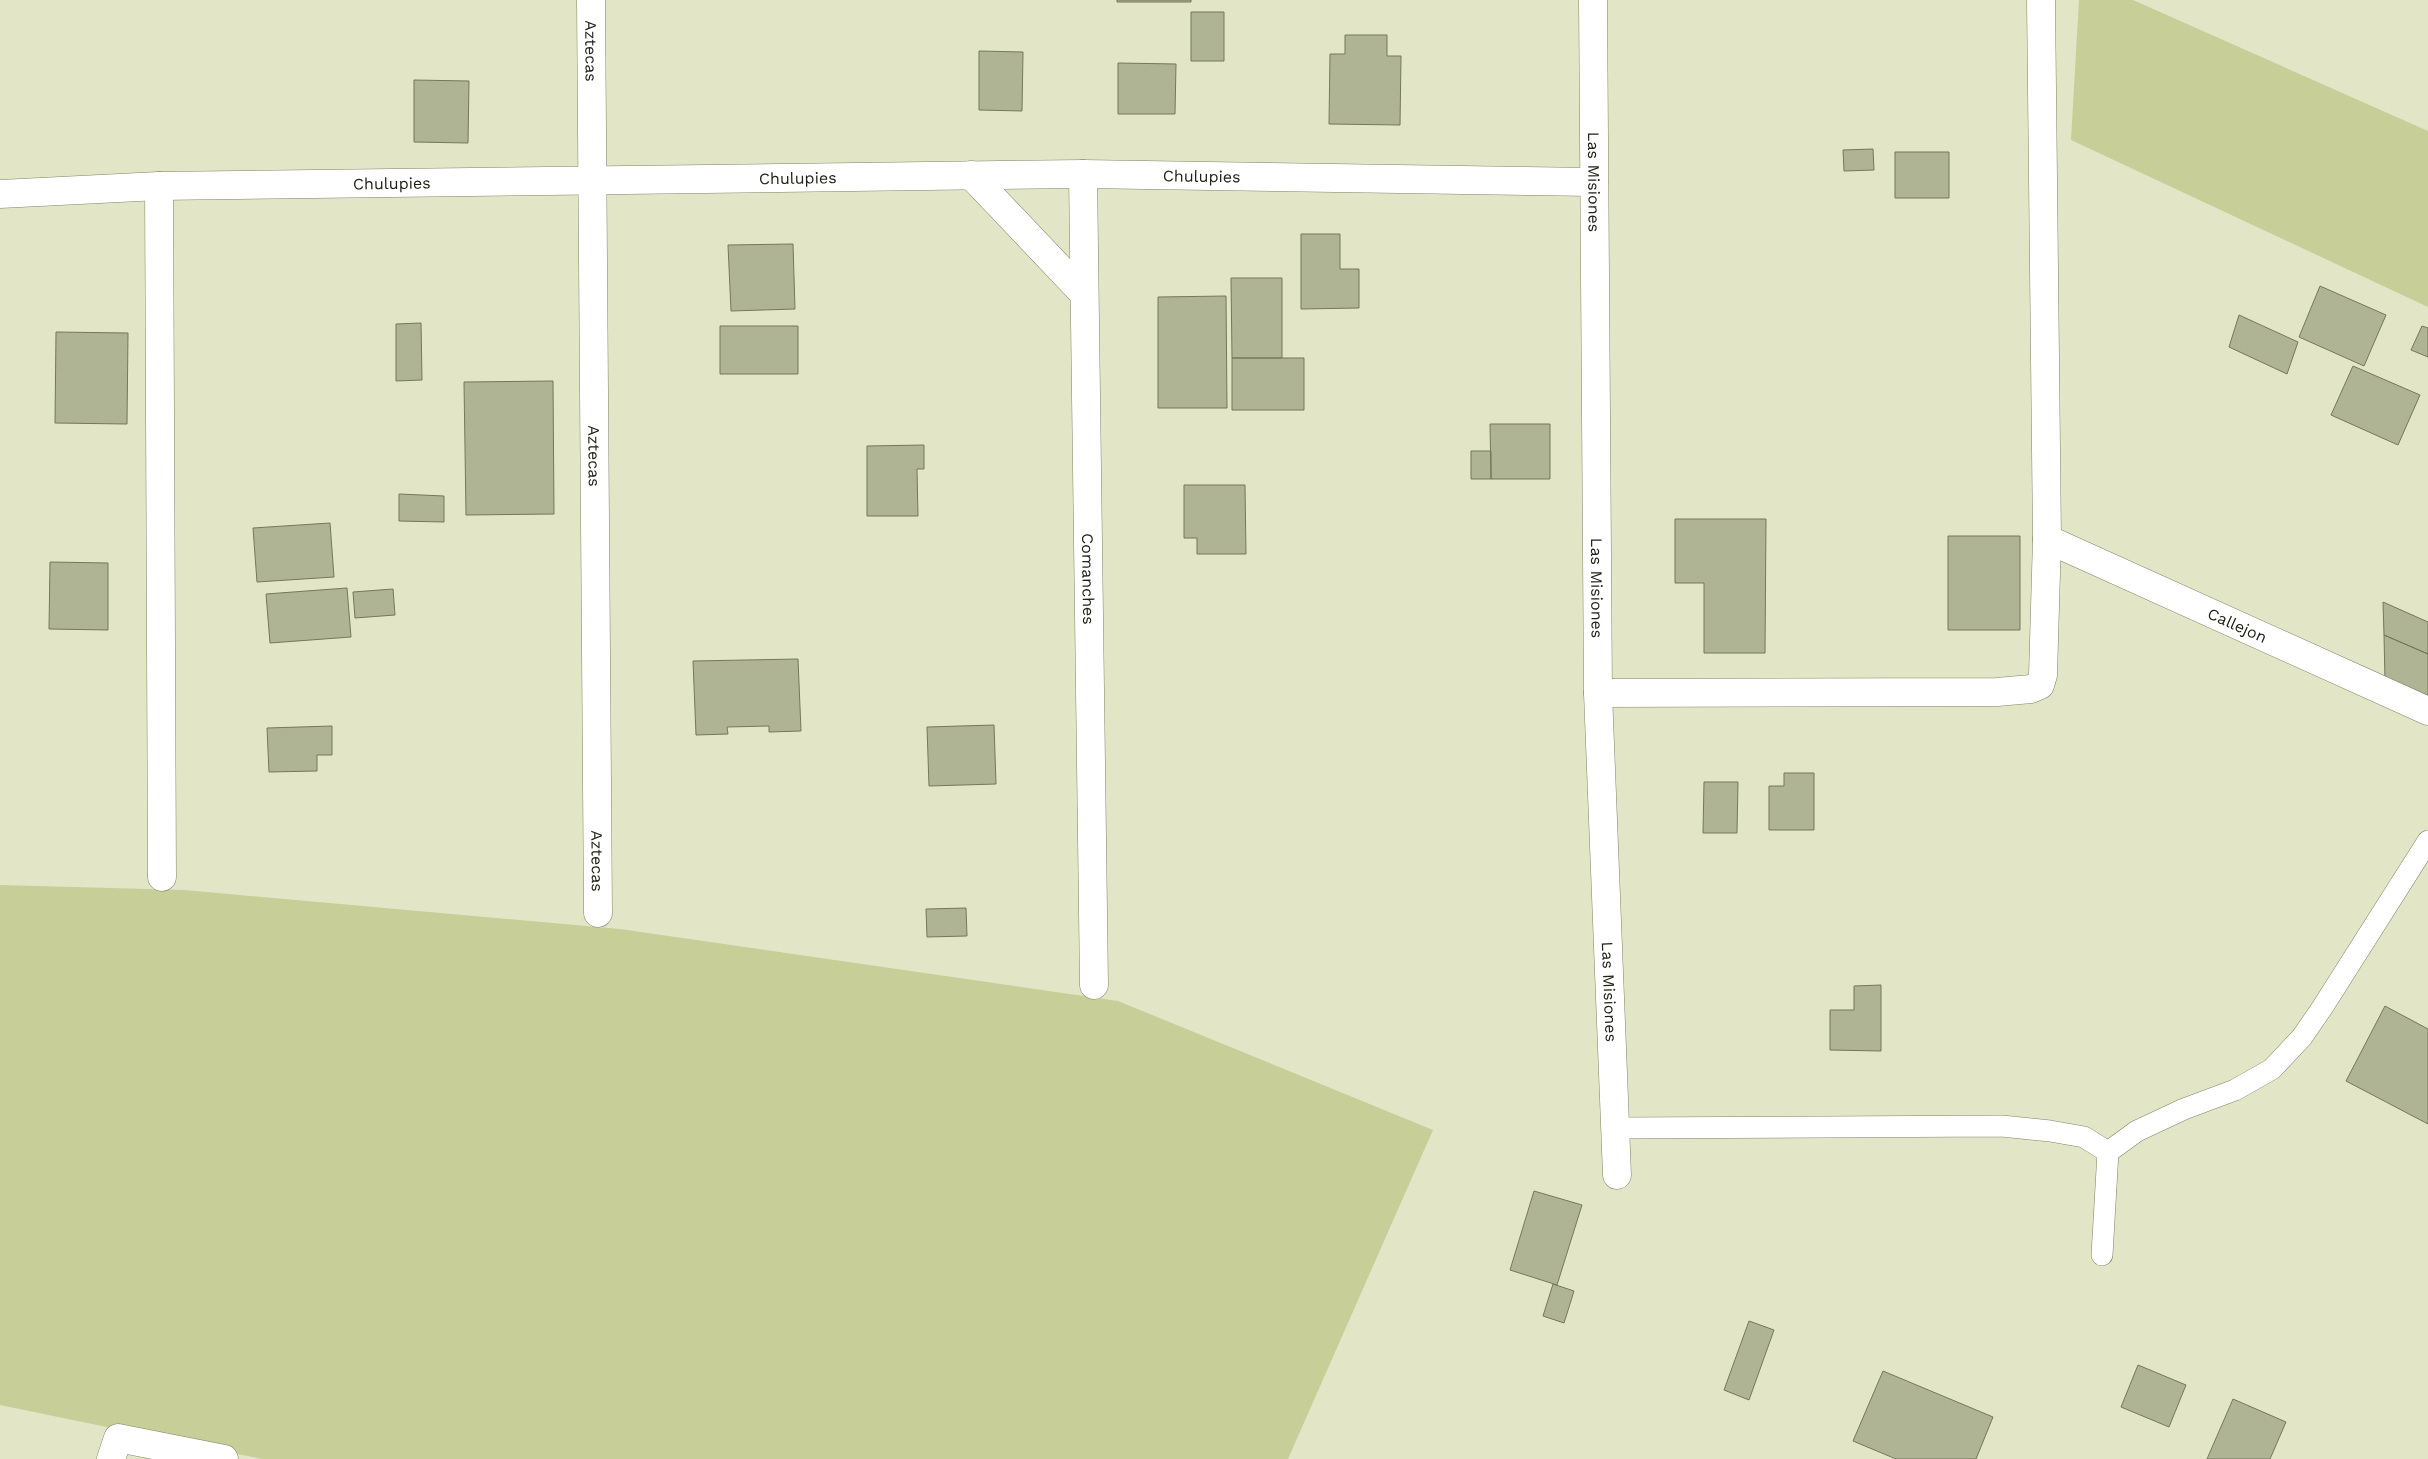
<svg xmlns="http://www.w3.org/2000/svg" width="2428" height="1459" font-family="'Work Sans',sans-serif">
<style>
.green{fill:#c7ce98}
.building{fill:#afb495;stroke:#74785c}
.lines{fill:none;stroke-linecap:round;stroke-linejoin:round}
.lane-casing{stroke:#808467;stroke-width:22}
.street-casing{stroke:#808467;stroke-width:29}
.lane{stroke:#fff;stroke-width:21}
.street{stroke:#fff;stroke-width:28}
.labels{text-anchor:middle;stroke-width:4;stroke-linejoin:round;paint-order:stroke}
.street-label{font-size:16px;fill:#202116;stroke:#e2e6c7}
</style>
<rect width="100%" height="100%" fill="#e2e6c7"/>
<!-- green -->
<path class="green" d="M2079 0H2133L2428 131V307L2071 140Z
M0 885 184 890 620 929 1118 1001 1433 1130 1288 1459H262L0 1405Z"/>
<!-- building -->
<path class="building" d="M1117 0H1191V2H1117Z
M1191 12H1224V61H1191Z
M1345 35H1387V56H1401L1400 125 1329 124 1330 54H1345Z
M979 51 1023 52 1022 111 979 110Z
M1118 63 1176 64 1175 114H1118Z
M414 80 469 81 468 143 414 142Z
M1873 149 1874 170 1844 171 1843 150Z
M1895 152H1949V198H1895Z
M1301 234H1340V269H1359V308L1301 309Z
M793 244 795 309 731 311 728 245Z
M1231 278H1282V358H1232Z
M2320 286 2386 315 2364 366 2299 337Z
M1226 296 1227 408H1158V297Z
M2239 315 2298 342 2287 374 2229 347Z
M421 323 422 380 396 381V324Z
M720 326H798V374H720Z
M2422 326 2428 328V357L2411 350Z
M56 332 128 333 127 424 55 423Z
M1232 358H1304V410H1232Z
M2353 366 2420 395 2398 445 2331 415Z
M553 381 554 514 466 515 464 382Z
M1490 424H1550V479H1491Z
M924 445V469H917L918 516H867V446Z
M1471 451H1491V479H1471Z
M1184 485H1245L1246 554H1197V538H1184Z
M399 494 444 496V522L399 521Z
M1675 519H1766L1765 653H1704V583H1675Z
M330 523 334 577 257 582 253 528Z
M1948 536H2020V630H1948Z
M50 562 108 563V630L49 629Z
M347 588 351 637 270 643 266 594Z
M393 589 395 615 355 618 353 592Z
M2383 602 2428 622V654L2384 635Z
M2384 635 2428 654V698L2385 681Z
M798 659 801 731 769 732V726L727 727 728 734 696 735 693 661Z
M994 725 996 784 929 786 927 727Z
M332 726V755H317V771L269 772 267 728Z
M1784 773H1814V830H1769V786H1784Z
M1704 782H1738L1737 833H1703Z
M966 908 967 936 927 937 926 909Z
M1881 985V1051L1830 1050V1010H1854V986Z
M2385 1006 2428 1029V1124L2346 1081Z
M1534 1191 1582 1205 1557 1285 1510 1270Z
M1553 1284 1574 1291 1564 1323 1543 1316Z
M1749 1321 1774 1330 1749 1400 1724 1390Z
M2138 1365 2186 1385 2169 1427 2121 1407Z
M1883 1371 1993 1417 1976 1459H1896L1853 1441Z
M2233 1399 2286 1422 2270 1459H2207Z"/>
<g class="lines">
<defs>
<path id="lane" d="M1617 1128 2002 1126 2050 1131 2084 1137 2108 1152
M2102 1255 2108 1152 2137 1131 2184 1109 2235 1090 2272 1069 2302 1037 2322 1008 2428 841"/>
<g id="street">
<path id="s1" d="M591 0 598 913"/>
<path id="s2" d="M1593 0 1598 693 1617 1175"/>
<path id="s3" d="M1083 174 1094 985"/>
<path d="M971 175 1084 294"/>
<path d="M159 186 162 877"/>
<path id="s4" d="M0 194 159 186 1083 174 1594 182"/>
<path id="s5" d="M2047 539 2428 711"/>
<path d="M1598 693 1997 692 2031 689 2040 685 2043 675 2047 539 2041 0"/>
<path d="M111 1459 118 1438 224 1459"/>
</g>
</defs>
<!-- lane casing -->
<use href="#lane" class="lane-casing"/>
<!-- street casing -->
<use href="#street" class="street-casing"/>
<!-- lane -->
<use href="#lane" class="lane"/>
<!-- street -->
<use href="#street" class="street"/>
</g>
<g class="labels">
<!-- street labels -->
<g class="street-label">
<text dy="6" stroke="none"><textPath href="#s1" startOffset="51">Aztecas</textPath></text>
<text dy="6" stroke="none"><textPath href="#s4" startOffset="1202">Chulupies</textPath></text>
<text dy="6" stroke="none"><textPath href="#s4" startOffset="798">Chulupies</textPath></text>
<text dy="6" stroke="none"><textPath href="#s4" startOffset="392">Chulupies</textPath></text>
<text dy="6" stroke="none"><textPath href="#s2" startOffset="182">Las Misiones</textPath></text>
<text dy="6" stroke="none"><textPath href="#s1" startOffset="456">Aztecas</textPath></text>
<text dy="6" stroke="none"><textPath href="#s3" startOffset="405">Comanches</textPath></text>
<text dy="6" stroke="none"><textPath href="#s2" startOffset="588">Las Misiones</textPath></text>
<text dy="6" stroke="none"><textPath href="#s5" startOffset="209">Callejon</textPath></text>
<text dy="6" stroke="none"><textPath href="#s1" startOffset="861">Aztecas</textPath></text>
<text dy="6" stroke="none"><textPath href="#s2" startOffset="992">Las Misiones</textPath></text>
</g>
</g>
</svg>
